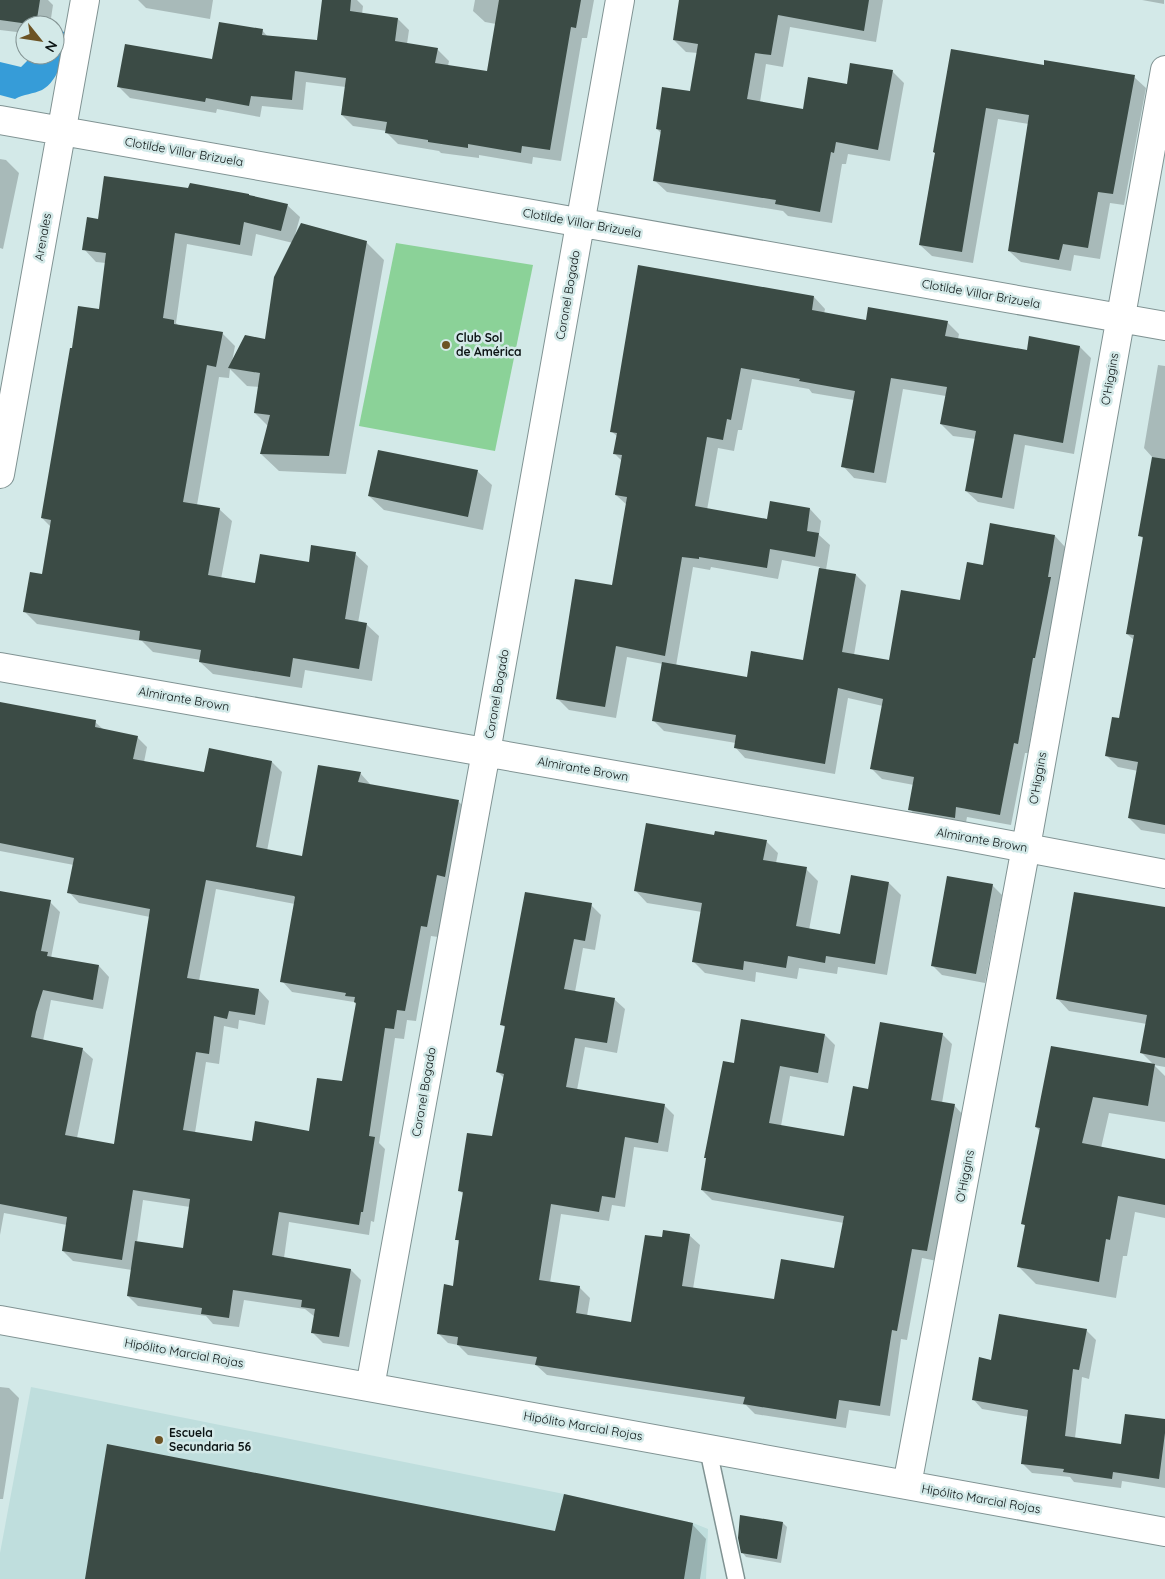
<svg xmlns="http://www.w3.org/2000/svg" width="1165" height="1579" font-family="Quicksand,sans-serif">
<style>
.built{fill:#bfdedd}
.green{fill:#8bd298}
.water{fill:#369cd8}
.shadow{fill:#0003;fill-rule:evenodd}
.building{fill:#3b4b45;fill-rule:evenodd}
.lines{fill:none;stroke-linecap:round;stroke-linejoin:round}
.lane-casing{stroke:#809393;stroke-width:19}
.street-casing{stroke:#809393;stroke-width:30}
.lane{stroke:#fff;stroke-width:16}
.street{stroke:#fff;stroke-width:28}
.poi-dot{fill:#6c5324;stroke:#d3e9e8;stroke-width:2}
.labels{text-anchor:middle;stroke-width:5;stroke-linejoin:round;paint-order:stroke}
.street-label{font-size:12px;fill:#0b1313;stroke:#d3e9e8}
.poi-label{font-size:12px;font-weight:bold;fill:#0b1313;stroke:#d3e9e8;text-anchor:start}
</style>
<rect width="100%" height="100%" fill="#d3e9e8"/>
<!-- built -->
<path class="built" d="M31 1387 564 1494 693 1523 708 1529 706 1579H0V1553Z"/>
<!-- green -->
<path class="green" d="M396 243 533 265 495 451 359 426Z"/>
<!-- water -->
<path class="water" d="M55 28H59L65 33C67 51 59 81 42 90 33 94 24 94 15 99L0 95V62L21 67 27 61 29 55H55Z"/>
<!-- shadow -->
<path class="shadow" d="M0 0H48L53 5 50 25H25V33L0 30Z
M138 0H213L210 19 146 8Z
M323 0H357L363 6 362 14 398 19 409 30 407 44 437 49 449 61 448 66 489 72 496 24 485 22 473 11 475 0H594L587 38H582L561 161 533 157 532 164 479 155V158L441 153 439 151 398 144 387 133V131L353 126 342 115 346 87 306 82 303 110 262 106 260 117 217 109 216 113 130 98 119 87 213 61 262 30 268 37 318 42Z
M680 0H883L876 42 790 27 783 67 766 64 760 102 804 110 848 86 892 71 904 83 890 161 848 154 846 164H842L832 223 788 216 783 211 667 192 654 180 662 134 657 129 691 93 698 53 686 52 674 40Z
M1142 0H1164V4Z
M952 50 1045 66 1134 77 1146 88 1124 205 1110 203 1100 259 1074 255 1071 271 1021 262 1009 251 1029 124 998 119 973 263 932 256 920 245Z
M0 159 6 160 19 173 3 249 0 248Z
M189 190 249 195 250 196 287 205 300 217 295 235 366 242 384 260 346 474 279 471 261 454 268 426 255 413 259 387 247 386 230 369 229 378 219 377 197 505 219 509 232 521 221 579 256 584 310 564 355 554 368 566 358 623 366 624 379 636 372 681 305 670 302 688 213 674 200 662 201 660 153 652 142 641 37 624 25 612 43 576 51 527 42 518 73 350 100 310 106 263 96 262 84 249 99 220ZM256 234 293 243 266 340 232 362 235 346 222 333 179 326 176 323 187 244 252 256Z
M814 297 825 309 824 314 867 321 947 322 959 334 958 339 1028 352 1080 347 1091 358 1074 454 1025 445 1014 509 978 502 966 491 976 439 953 436 941 424 946 396 903 389 886 483 854 478 843 466 854 400 812 393 809 389 752 379 742 430H738L734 451 718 448 707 510 768 520 771 503 810 509 821 521 819 535 830 545 826 570 856 575 866 585 854 655 890 662 961 602 984 566 1055 536 1065 547 1058 586 1061 589 1045 668H1043L1028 753H1025L1011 825 967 817 965 828 920 820 910 809 914 785 882 779 872 769 883 706 848 698 835 774 745 758 735 747 736 743 664 731 653 720 663 664 627 657 616 718 569 710 557 698 613 586 627 505 616 495 622 461 615 454 618 437 611 431ZM782 560 820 567 804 661 748 678 676 666 693 567 710 570 711 567 778 579Z
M1158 365 1165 366V834L1141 830 1129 818 1138 771 1118 767 1106 755 1120 719 1134 640 1127 634 1143 539 1140 535 1153 458 1144 448Z
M477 471 492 485 483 530 384 510 369 496Z
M0 717 95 722 104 730 137 737 147 747 144 762 205 773 272 762 282 772 267 851 303 858 360 773 370 784V786L458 801 469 812 456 886 447 885 438 937 431 936 416 1021 407 1020 404 1039 395 1038 379 1143 385 1149 374 1222 371 1221 369 1235 289 1222 284 1258 351 1270 361 1280 349 1347 323 1343 312 1332 315 1317 305 1309 244 1300 239 1327 213 1324 206 1316 138 1306 128 1296 132 1270 73 1261 63 1251 67 1225 4 1213 0 1235V892L50 902 60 912 51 958 99 966 109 977 103 1009 51 1000 43 1041 82 1049 93 1059 77 1138 115 1145 150 917 79 903 69 892 74 865 0 851ZM216 889 295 904 282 981 292 992 354 1002 357 1005 343 1083 310 1132 253 1142 195 1133 206 1062 219 1064 224 1026 238 1029 239 1020 265 1025 269 1001 259 990 199 981ZM143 1200 190 1207 184 1249 137 1242Z
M715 837 766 841 778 853 776 863 806 869 818 881 809 930 841 936 889 883 901 895 887 975 838 967 837 974 799 968 797 979 756 972 755 982 705 973 693 961 702 912 647 903 635 890Z
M992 885 1002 895 985 983 942 975 933 966Z
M591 905 601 915 595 950 583 948 575 992 614 999 625 1009 617 1053 585 1047 577 1090 664 1105 674 1115 668 1152 634 1147 625 1207 612 1205 609 1221 561 1214 550 1283 580 1288 590 1298 587 1316 632 1323 664 1239 689 1235 700 1245 693 1289 775 1301 835 1270 844 1223 712 1200 702 1190 735 1064 825 1035 835 1045 828 1083 790 1076 781 1126 845 1137 869 1090 942 1034 952 1044 942 1103 954 1105 964 1116 937 1261 922 1258 907 1340 901 1339 890 1416 849 1410 846 1428 755 1414 746 1405 547 1375 536 1365 468 1355 458 1345 448 1343 438 1333 454 1287 460 1243 456 1239 464 1195 460 1191 493 1138 504 1078 498 1072 505 1028 502 1024Z
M1165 911V1067L1154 1065 1165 1076V1122L1109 1113 1101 1148 1165 1160V1218L1135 1212 1127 1256H1123L1116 1298 1036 1284 1019 1267 1026 1227 1023 1223 1040 1131 1036 1127 1052 1047 1154 1065 1141 1052 1147 1024 1069 1011 1057 998Z
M1086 1330 1096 1340 1089 1379 1082 1377 1075 1438 1122 1445 1165 1421V1488L1122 1481 1121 1488 1074 1482 1070 1477 1032 1473 1023 1464 1029 1417 982 1409 973 1399 992 1361Z
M0 1387 9 1388 19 1398 3 1499H0Z
M783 1523 787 1527 781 1563 746 1557 742 1552Z
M692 1524 706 1539 700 1579H86L556 1532Z"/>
<!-- building -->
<path class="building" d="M0 0H40L36 25 0 20Z
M322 0H351L350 11 398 18 395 41 438 48 435 63 487 71 499 0H581L576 28 571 27 550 150 522 146 521 153 468 144V148L428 142V140L385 133 387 122 341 115 346 78 295 71 292 100 251 96 249 106 206 98 205 102 117 87 125 44 212 59 219 22 263 29 262 35 317 40Z
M679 0H869L864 31 778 15 771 55 755 53 747 99 803 109 808 77 847 84 850 63 893 70 878 150 836 142 834 153 831 152 820 212 775 204 776 200 653 181 661 130 656 129 662 87 690 91 698 44 673 40Z
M951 49 1044 65V60L1135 75 1113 194 1098 192 1088 248 1063 244 1059 260 1008 251 1029 115 986 108 962 252 919 245 935 153 933 152Z
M104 176 188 188 190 183 249 194V195L288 204 281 231 244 222 240 245 175 233 163 318 174 320V324L223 332 216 367 207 365 183 502 220 508 208 575 255 583 260 554 309 562 311 545 356 552 345 619 367 623 359 669 293 658 290 677 199 662 201 650 139 640 140 631 23 612 30 572 42 574 51 520 41 518 70 348H72L78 306 99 309 106 253 82 250 87 217 98 219Z
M301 223 367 241 329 456 260 454 270 415 254 413 260 373 228 368 245 335 265 339 274 277Z
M638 265 814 296 812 310 866 320 868 307 948 321 945 336 1027 350 1029 336 1080 346 1063 443 1014 434 1002 498 965 491 976 431 940 424 947 387 891 378 874 473 841 467 855 391 799 381 800 379 741 368 731 420 727 419 723 440 707 437 695 506 767 519 770 501 810 508 807 531 819 533 815 557 770 549 767 568 699 557V559L682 557 665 656 616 646 605 707 556 699 575 579 612 585 627 497 615 495 622 455 613 454 617 433 610 432Z
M378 450 478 470 468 517 368 496Z
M1152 457 1165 459V825L1128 818 1138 762 1105 756 1112 717 1119 718 1134 635 1126 634 1143 537 1138 536Z
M990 523 1055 535 1048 577H1051L1045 608 1035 658H1033L1018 744 1014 743 1000 815 956 807 955 818 908 810 914 777 870 769 883 699 838 688 825 764 734 748 736 735 652 721 662 662 747 677 751 651 803 660 819 568 856 574 842 652 889 660 901 590 960 600 967 562 983 565Z
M0 702 96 720 95 727 138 736 133 759 204 772 209 748 272 761 256 847 302 856 318 765 361 772 358 782 459 800 445 877 437 875 427 927 421 926 405 1011 397 1010 394 1029 385 1028 369 1136 375 1137 363 1212H361L359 1225 279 1212 272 1255 351 1269 339 1337 311 1333 315 1309 301 1307 302 1300 233 1290 229 1318 201 1314 202 1308 127 1296 135 1241 183 1248 190 1199 133 1190 122 1260 62 1251 67 1217 0 1204V891L51 900 41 951 48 952 47 956 99 965 93 1000 43 990 36 1012 31 1037 83 1048 65 1135 114 1144 150 909 67 893 74 858 0 843ZM206 880 294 896 295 897 280 982 346 993 345 996 355 997 354 1002 356 1003 342 1081 317 1078 309 1131 255 1121 252 1141 183 1130 196 1052 209 1054 214 1016 227 1019 229 1011 255 1015 259 989 187 978Z
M646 823 714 835 715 831 767 840 763 860 807 867 796 926 840 934 851 875 889 882 875 964 826 956 825 963 788 956 786 968 744 961 743 970 692 962 702 903 634 891Z
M947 876 993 884 976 974 931 966Z
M525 892 592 903 585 941 574 939 564 989 615 998 607 1043 575 1038 566 1087 665 1104 658 1143 625 1137 615 1198 602 1196 599 1212 551 1204 539 1280 580 1286 576 1313 631 1322 645 1235 662 1237 663 1230 690 1234 682 1286 774 1299 781 1259 834 1268 844 1216 701 1190 706 1158H704L723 1061 734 1063 741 1019 825 1034 818 1073 780 1066 769 1123 844 1136 853 1086 868 1089 880 1022 943 1033 931 1100 955 1104 927 1251 912 1249 897 1331 892 1330 880 1406 839 1400 836 1419 743 1404 745 1397 535 1365 537 1357 457 1345 458 1337 437 1334 444 1284 453 1286 459 1240H455L463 1192 458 1191 467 1133 492 1136 504 1074 496 1072 505 1026 500 1025Z
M1074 892 1165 907V1058L1140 1053 1147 1015 1056 999Z
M1051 1046 1155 1064 1148 1106 1093 1097 1082 1143 1165 1159V1205L1118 1196 1110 1240 1106 1239 1099 1282 1017 1267 1025 1225 1021 1224 1040 1128 1035 1127Z
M999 1314 1087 1329 1079 1370 1073 1369 1065 1436 1121 1444 1125 1414 1165 1419V1433L1159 1479 1113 1472 1112 1479 1063 1472 1064 1469 1021 1464 1028 1410 972 1400 979 1357 991 1360Z
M107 1444 555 1531 564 1494 693 1523 684 1579H85Z
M740 1515 783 1522 777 1559 741 1553 738 1538Z"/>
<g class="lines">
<defs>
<path id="lane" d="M708 1449 736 1579"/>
<path id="street" d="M0 120 1165 326
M0 474 85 0
M0 667 957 835 1165 874
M0 1320 1165 1532
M370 1387 486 752 620 0
M907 1485 1026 847 1165 70"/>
</defs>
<!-- lane casing -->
<use href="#lane" class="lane-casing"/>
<!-- street casing -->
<use href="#street" class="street-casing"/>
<!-- lane -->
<use href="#lane" class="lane"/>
<!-- street -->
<use href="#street" class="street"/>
</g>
<!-- markers -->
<g class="poi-dot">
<circle cx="446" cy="345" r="5"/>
<circle cx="159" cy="1440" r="5"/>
</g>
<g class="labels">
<!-- street labels -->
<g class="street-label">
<text transform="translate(184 152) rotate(10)" y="4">Clotilde Villar Brizuela</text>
<text transform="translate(582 223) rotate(10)" y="4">Clotilde Villar Brizuela</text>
<text transform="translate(43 237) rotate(-80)" y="4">Arenales</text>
<text transform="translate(981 294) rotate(10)" y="4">Clotilde Villar Brizuela</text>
<text transform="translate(568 295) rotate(-80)" y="4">Coronel Bogado</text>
<text transform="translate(1110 379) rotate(-80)" y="4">O'Higgins</text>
<text transform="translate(497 694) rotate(-80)" y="4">Coronel Bogado</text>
<text transform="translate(184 699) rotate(10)" y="4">Almirante Brown</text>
<text transform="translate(583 769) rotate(10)" y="4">Almirante Brown</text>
<text transform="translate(1038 778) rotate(-80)" y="4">O'Higgins</text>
<text transform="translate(982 840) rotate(10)" y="4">Almirante Brown</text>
<text transform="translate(424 1092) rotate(-80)" y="4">Coronel Bogado</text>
<text transform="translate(965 1176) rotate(-79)" y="4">O'Higgins</text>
<text transform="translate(184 1353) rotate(10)" y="4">Hipólito Marcial Rojas</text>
<text transform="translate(583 1426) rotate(10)" y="4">Hipólito Marcial Rojas</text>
<text transform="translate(981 1499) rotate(10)" y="4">Hipólito Marcial Rojas</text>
</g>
<!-- poi labels -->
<g class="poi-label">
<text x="456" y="342">Club Sol<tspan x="456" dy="14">de América</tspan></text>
<text x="169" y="1437">Escuela<tspan x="169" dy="14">Secundaria 56</tspan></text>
</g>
</g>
<!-- north arrow -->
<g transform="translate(40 40) rotate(120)"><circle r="24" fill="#d3e9e8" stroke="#839393"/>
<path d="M0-4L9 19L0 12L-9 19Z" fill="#6c5324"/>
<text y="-8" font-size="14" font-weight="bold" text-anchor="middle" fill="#0b1313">N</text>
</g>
</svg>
